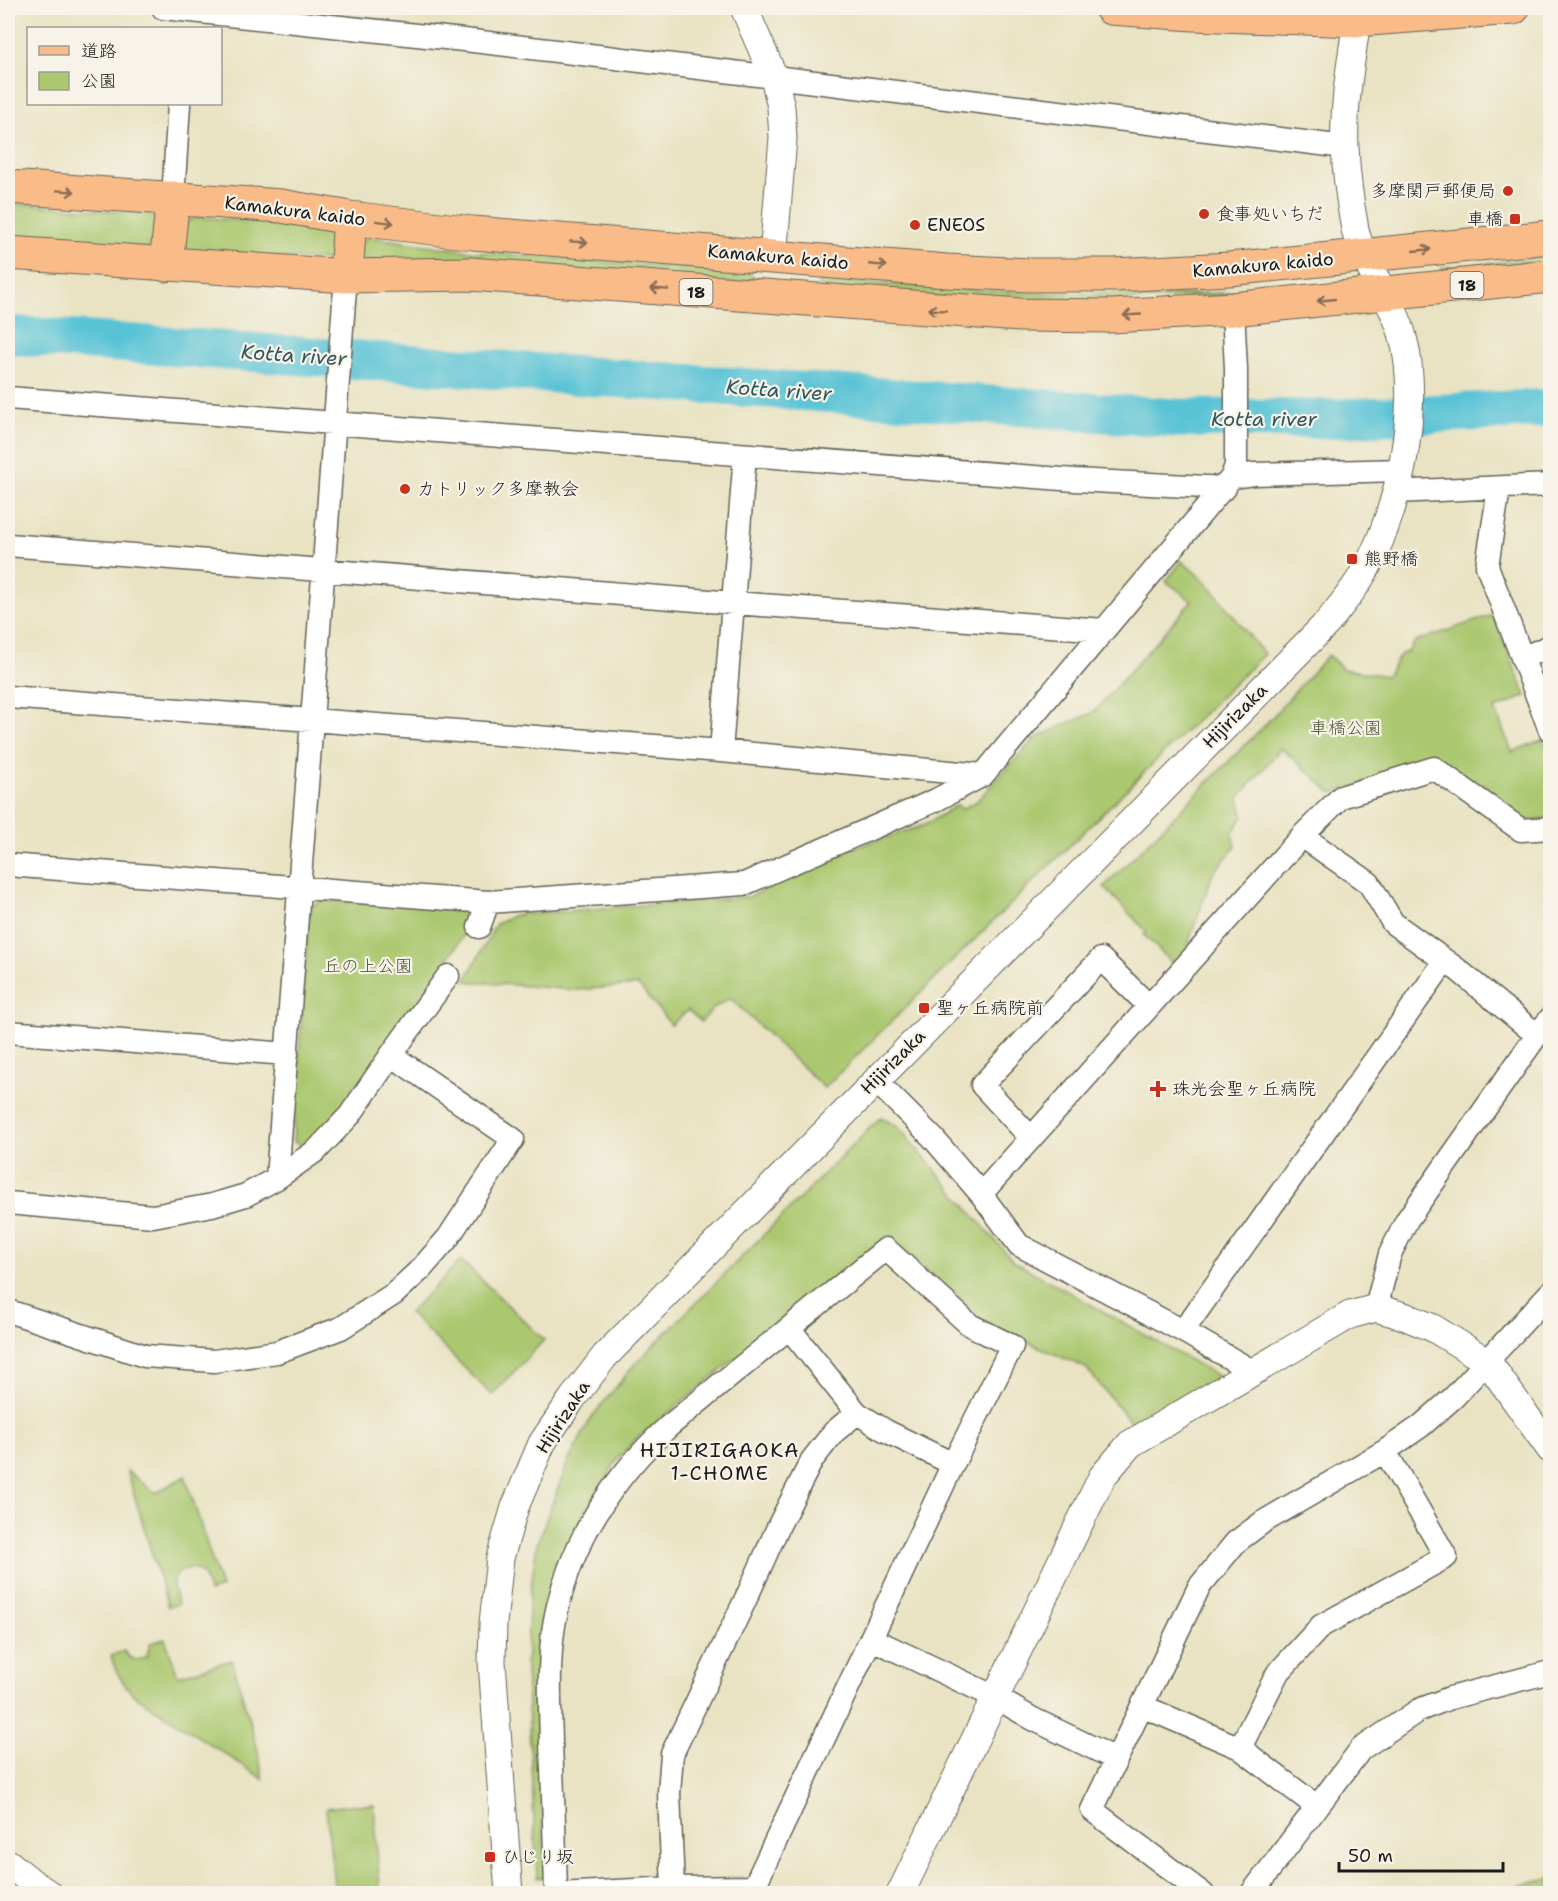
<svg xmlns="http://www.w3.org/2000/svg" width="1558" height="1901" font-family="'Shantell Sans','Klee One',sans-serif">
<style>
.green{fill:#abc86f;stroke:#647246;stroke-width:1.5}
.lines{fill:none;stroke-linecap:round;stroke-linejoin:round}
.river{stroke:#59c3d5;stroke-width:39}
.minor-casing{stroke:#646256;stroke-width:25}
.tertiary-casing{stroke:#646256;stroke-width:29}
.primary-casing{stroke:#646256;stroke-width:35}
.minor{stroke:#fff;stroke-width:22}
.tertiary{stroke:#fff;stroke-width:27}
.primary{stroke:#f9bc89;stroke-width:33}
.oneway{stroke:#8a6c52}
.poi-dot{fill:#c8321e;stroke:#f7f3e8;stroke-width:2}
.labels{text-anchor:middle;stroke-width:4.5;stroke-linejoin:round;paint-order:stroke}
.shield{fill:#f7f3e8;stroke:#5e5c59;stroke-width:1.5}
.shield-label{font-size:16px;font-weight:bold;fill:#1c1c1c}
.poi-label{font-size:18px;fill:#1c1c1c;stroke:#f7f3e8;text-anchor:start}
.street-label{font-size:18px;fill:#1c1c1c;stroke:#f7f3e8}
.park-label{font-size:18px;fill:#4e5839;stroke:#f7f3e8}
.water-label{font-size:20px;font-style:italic;fill:#31565d;stroke:#f7f3e8}
.neighbourhood-label{font-size:20px;letter-spacing:1.5px;fill:#1c1c1c;stroke:#f7f3e8}
</style>
<rect width="100%" height="100%" fill="#f7f3e8"/>
<filter id="ink" filterUnits="userSpaceOnUse"><feTurbulence type="fractalNoise" baseFrequency=".0167" numOctaves="2"/><feDisplacementMap in="SourceGraphic" scale="12" xChannelSelector="R" yChannelSelector="G"/><feConvolveMatrix kernelMatrix="1 2 1 2 8 2 1 2 1" color-interpolation-filters="sRGB"/></filter>
<filter id="wash" filterUnits="userSpaceOnUse"><feTurbulence type="fractalNoise" baseFrequency=".008" numOctaves="4" result="noise"/><feDisplacementMap in="SourceGraphic" scale="24" xChannelSelector="R" yChannelSelector="G"/><feGaussianBlur stdDeviation="1.35" result="paint"/><feColorMatrix in="noise" values="0 0 0 0 0 0 0 0 0 0 0 0 0 0 0 0 0 1.4 0 .05"/><feComposite in="paint" operator="in"/></filter>
<g filter="url(#wash)">
<rect width="100%" height="100%" fill="#e9e3c3"/>
<!-- green -->
<path class="green" d="M8 203 148 214 156 222 154 244 145 249 8 239Z
M197 217 278 223 328 231 337 239 338 253 329 260 193 254 181 246 186 222Z
M369 237 476 252 750 273 754 278 749 284 367 261 360 254 359 244Z
M1550 257V266L1442 276V268Z
M822 280 1030 293 1183 294 1313 291 1028 305 820 288 818 283Z
M1182 561 1208 584 1264 654 824 1088 730 998 714 1008 701 1022 688 1010 671 1025 638 985 576 990 465 981 496 924 515 915 749 897 850 849 925 825 957 805 962 809 977 801 1035 738 1094 712 1192 601 1166 581Z
M1493 615 1526 696 1495 709 1512 752 1544 739 1550 756V818L1524 821 1439 760 1332 793 1281 748 1239 798 1243 816 1232 834 1236 846 1213 873 1189 941 1195 947 1175 966 1144 935 1147 932 1104 887 1265 725 1328 655 1343 669 1387 676 1401 654 1409 651 1414 642Z
M321 901 464 906 472 923 342 1115 306 1149 293 1141 309 908Z
M881 1117 899 1128 1013 1261 1220 1377 1215 1386 1134 1426 1086 1368 977 1319 888 1236 637 1438 617 1460 585 1514 542 1689 544 1878H537L526 1669 530 1593 537 1544 568 1462 591 1418 634 1365Z
M461 1260 544 1340 492 1395 409 1313Z
M127 1471 156 1493 185 1476 221 1588 209 1592C207 1586 206 1579 202 1574 191 1562 174 1571 173 1585 173 1591 176 1598 178 1604L168 1607Z
M165 1639 178 1676 232 1660 257 1747 263 1779 134 1695C122 1683 116 1672 111 1656L124 1651C130 1661 138 1662 147 1656L150 1643Z
M352 1805H374L380 1893H335L326 1808Z
M1550 1879V1893H1486Z"/>
<g class="lines">
<!-- river -->
<path class="river" d="M8 335 1175 418 1327 419 1550 408"/>
</g>
</g>
<g filter="url(#ink)">
<g class="lines">
<defs>
<path id="minor" d="M163 8 473 41 774 77 1345 147
M173 198 179 104
M8 398 1075 480 1225 488
M1232 477 1254 474 1401 470
M1499 488 1487 566 1550 730
M1395 492 1550 485
M8 545 734 603 1104 630
M1522 658 1550 646
M8 697 721 751 983 775
M721 751 745 455
M1302 836 1369 883 1393 923 1458 970 1537 1035
M8 865 488 902 744 884 936 800 983 775 1232 477 1236 465V369L1233 309
M479 927 488 902
M8 1032 287 1054
M875 1080 933 1138 981 1194 1019 1245 1183 1331 1254 1372
M1031 1138 982 1085 1101 959 1149 1006
M277 1178 346 276
M981 1194 1302 836 1341 797 1434 768 1521 830 1550 828
M8 1203 153 1216 212 1205 246 1195 277 1178 317 1150 350 1115 391 1055 448 976
M1376 1308 1390 1254 1407 1220 1537 1035 1550 1019
M8 1311 145 1356 214 1361 277 1352 341 1328 394 1294 421 1269 448 1238 513 1139 391 1055
M789 1328 857 1413 886 1431 953 1464
M1183 1331 1445 961
M872 1639 995 1697 1033 1719 1116 1759
M1142 1706 1240 1748 1316 1806
M1240 1748 1277 1674 1321 1626 1446 1557 1385 1451
M673 1888 669 1793 672 1754 749 1592 779 1525 812 1460 834 1432 857 1413
M556 1894C555 1843 553 1793 551 1743 550 1699 547 1653 557 1610 573 1538 615 1475 669 1426L886 1249 970 1325 1012 1346 953 1464 754 1887V1894
M558 1894 673 1888 754 1887
M1203 1894 1092 1810 1199 1587 1236 1542 1263 1522 1385 1451 1421 1426 1454 1397 1550 1293
M1251 1894 1361 1749 1419 1710 1450 1698 1550 1672"/>
<path id="tertiary" d="M744 8 774 77 781 107 783 138 773 257
M8 1863 34 1884 49 1894
M509 1894 492 1662 493 1623 500 1558 515 1507 542 1443 572 1399 605 1356 1328 622C1338 609 1349 596 1358 582 1398 522 1422 407 1403 337 1393 298 1363 268 1355 229 1350 203 1346 174 1345 147 1343 105 1351 62 1357 20
M900 1894 1102 1477 1130 1444 1350 1315 1376 1308 1404 1316 1433 1328 1488 1362 1550 1449"/>
<path id="primary" d="M1111 8 1193 14 1357 20 1513 8
M8 187 281 206 350 218 473 233 947 271 1029 275H1114L1229 269 1550 237
M8 253 346 276 470 274 1020 315 1112 316 1233 309 1550 276
M166 265 173 198
M346 276 350 218"/>
</defs>
<!-- minor casing -->
<use href="#minor" class="minor-casing"/>
<!-- tertiary casing -->
<use href="#tertiary" class="tertiary-casing"/>
<!-- primary casing -->
<use href="#primary" class="primary-casing"/>
<!-- minor -->
<use href="#minor" class="minor"/>
<!-- tertiary -->
<use href="#tertiary" class="tertiary"/>
<!-- primary -->
<use href="#primary" class="primary"/>
</g>
<!-- one-way arrows -->
<defs><path id="oneway-shaft" d="M-6 0H5M1.5-3L5.5 0L1.5 3" fill="none" stroke-width="1.6" stroke-linecap="round" stroke-linejoin="round" transform="scale(1.5)"/></defs>
<g class="oneway">
<use href="#oneway-shaft" transform="translate(66 191) rotate(4)"/>
<use href="#oneway-shaft" transform="translate(385 222) rotate(7)"/>
<use href="#oneway-shaft" transform="translate(579 242) rotate(4)"/>
<use href="#oneway-shaft" transform="translate(1422 250) rotate(-6)"/>
<use href="#oneway-shaft" transform="translate(878 265) rotate(5)"/>
<use href="#oneway-shaft" transform="translate(659 289) rotate(-176)"/>
<use href="#oneway-shaft" transform="translate(1326 300) rotate(174)"/>
<use href="#oneway-shaft" transform="translate(937 310) rotate(-176)"/>
<use href="#oneway-shaft" transform="translate(1132 315) rotate(177)"/>
</g>
</g>
<!-- markers -->
<g class="poi-dot">
<circle cx="1508" cy="191" r="6"/>
<circle cx="1204" cy="214" r="6"/>
<rect x="1509" y="213" width="12" height="12" rx="3"/>
<circle cx="915" cy="225" r="6"/>
<circle cx="405" cy="489" r="6"/>
<rect x="1346" y="553" width="12" height="12" rx="3"/>
<rect x="918" y="1002" width="12" height="12" rx="3"/>
<path d="M1155 1080h6v6h6v6h-6v6h-6v-6h-6v-6h6z"/>
<rect x="484" y="1851" width="12" height="12" rx="3"/>
</g>
<g class="labels">
<!-- shield labels -->
<g class="shield">
<rect x="1450.5" y="272" width="33" height="26" rx="4.5"/>
<rect x="679.5" y="279" width="33" height="26" rx="4.5"/>
</g>
<g class="shield-label">
<text x="1467" y="291">18</text>
<text x="696" y="298">18</text>
</g>
<!-- poi labels -->
<g class="poi-label">
<text x="1496" y="197" text-anchor="end">多摩関戸郵便局</text>
<text x="1216" y="220">食事処いちだ</text>
<text x="1503" y="225" text-anchor="end">車橋</text>
<text x="927" y="231">ENEOS</text>
<text x="417" y="495">カトリック多摩教会</text>
<text x="1364" y="565">熊野橋</text>
<text x="936" y="1014">聖ヶ丘病院前</text>
<text x="1172" y="1095">珠光会聖ヶ丘病院</text>
<text x="502" y="1863">ひじり坂</text>
</g>
<!-- street labels -->
<g class="street-label">
<text transform="translate(295 211) rotate(7)" y="6">Kamakura kaido</text>
<text transform="translate(778 257) rotate(5)" y="6">Kamakura kaido</text>
<text transform="translate(1263 265) rotate(-5)" y="6">Kamakura kaido</text>
<text transform="translate(1235 716) rotate(-45)" y="6">Hijirizaka</text>
<text transform="translate(893 1062) rotate(-45)" y="6">Hijirizaka</text>
<text transform="translate(563 1417) rotate(-57)" y="6">Hijirizaka</text>
</g>
<!-- park labels -->
<g class="park-label">
<text x="1346" y="734">車橋公園</text>
<text x="368" y="972">丘の上公園</text>
</g>
<!-- water labels -->
<g class="water-label">
<text transform="translate(294 355) rotate(4)" y="7">Kotta river</text>
<text transform="translate(779 390) rotate(4)" y="7">Kotta river</text>
<text x="1264" y="426">Kotta river</text>
</g>
<!-- neighbourhood labels -->
<g class="neighbourhood-label">
<text x="720" y="1457">HIJIRIGAOKA<tspan x="720" dy="23">1-CHOME</tspan></text>
</g>
</g>
<!-- margin -->
<rect width="1558" height="1901" fill="none" stroke="#f7f3e8" stroke-width="30"/>
<!-- legend -->
<rect x="27" y="27" width="195" height="78" fill="#f7f3e8" stroke="#9f9d96" stroke-width="1.5"/>
<rect x="39" y="46" width="30" height="9" fill="#f9bc89" stroke="#9f9d96" stroke-width="1.5"/>
<text x="81" y="57" font-size="18" fill="#1c1c1c">道路</text>
<rect x="39" y="72" width="30" height="18" fill="#abc86f" stroke="#9f9d96" stroke-width="1.5"/>
<text x="81" y="87" font-size="18" fill="#1c1c1c">公園</text>
<!-- scale -->
<path d="M1339 1862v9h164v-9" fill="none" stroke="#1c1c1c" stroke-width="3"/>
<text x="1348" y="1862" font-size="18" fill="#1c1c1c" stroke="#f7f3e8" stroke-width="4.5" paint-order="stroke">50 m</text>
</svg>
